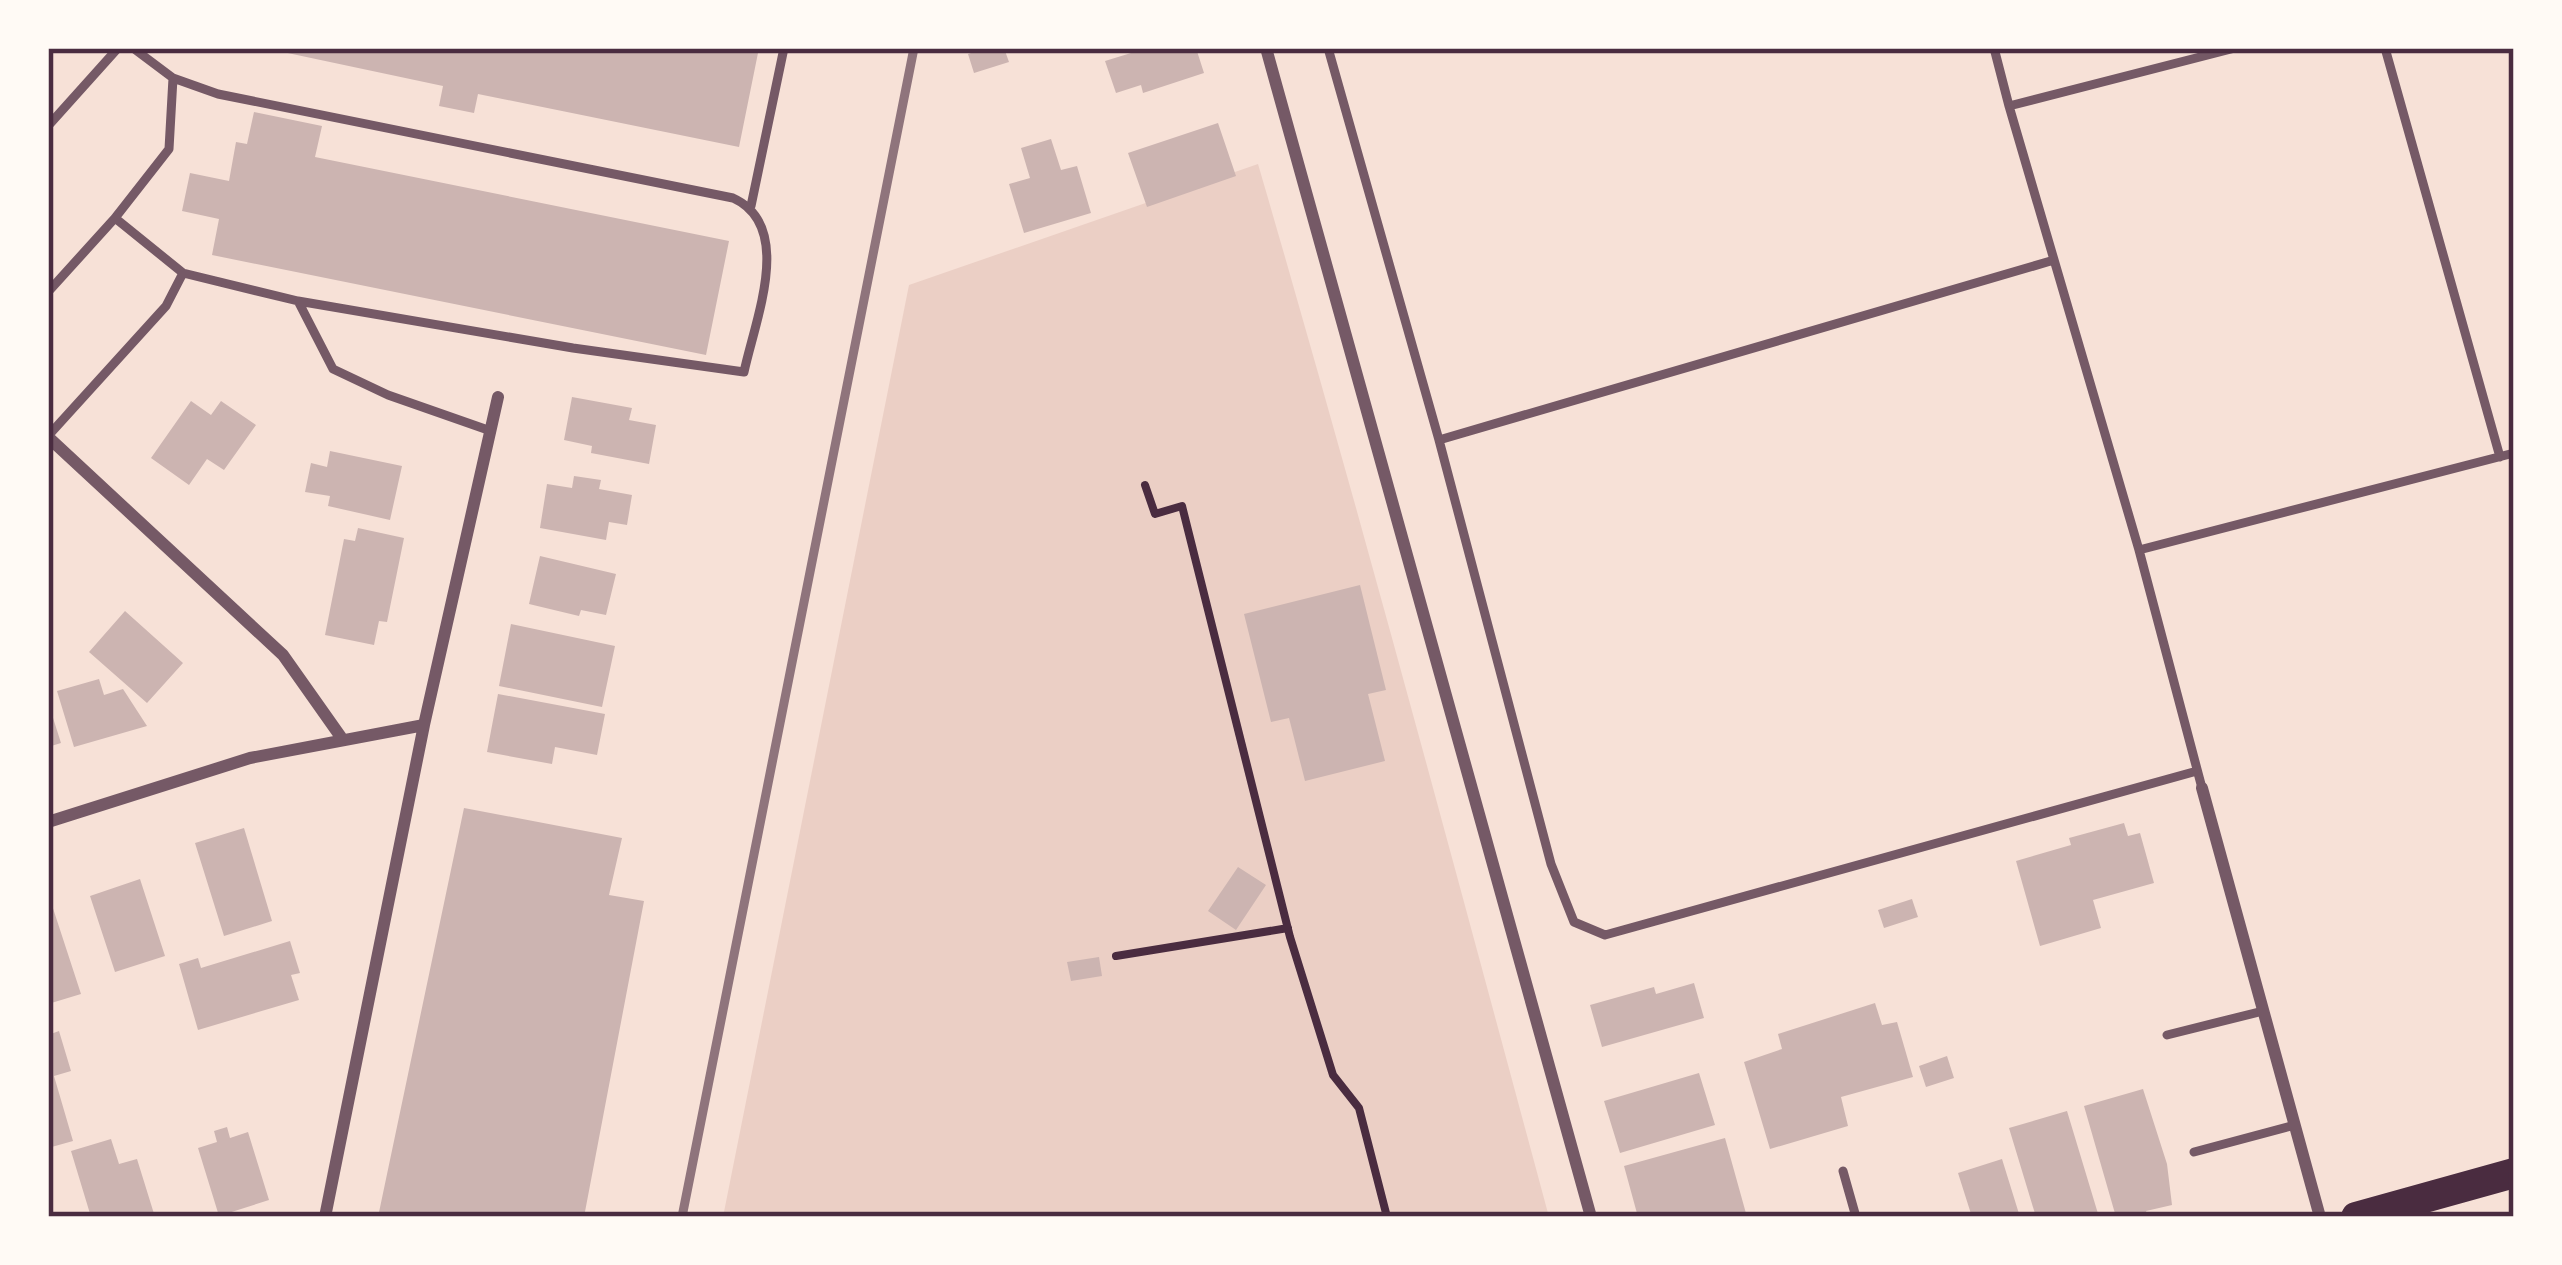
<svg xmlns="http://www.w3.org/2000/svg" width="2562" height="1265" font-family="Quicksand,sans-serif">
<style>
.green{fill:#ebcfc5}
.building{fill:#ccb4b1}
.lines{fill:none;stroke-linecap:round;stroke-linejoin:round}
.path{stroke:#4a2c40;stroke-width:8}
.service{stroke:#755966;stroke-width:9}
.minor{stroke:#755966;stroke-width:12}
.primary{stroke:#4a2c40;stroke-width:30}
.rail{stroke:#8f747c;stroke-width:9}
.neatline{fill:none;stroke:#4a2c40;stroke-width:4.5}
</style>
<rect width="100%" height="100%" fill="#f7e1d7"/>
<!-- green -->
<path class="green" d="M1258 164C1360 513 1454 865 1549 1217H723L909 285Z"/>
<!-- building -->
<path class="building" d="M264 48H759L739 147 478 94 474 113 439 106 443 86Z
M986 48H1004L1009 62 974 73 968 54Z
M1130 48H1196L1204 73 1143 93 1141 85 1116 93 1105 61 1131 53Z
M254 112 322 126 315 157 729 241 706 355 212 255 219 219 182 211 190 173 229 181 236 142 247 144Z
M1218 123 1236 176 1147 207 1128 153Z
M1051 139 1061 170 1077 166 1091 213 1024 233 1009 184 1030 178 1021 148Z
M572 397 632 408 629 420 656 425 649 464 591 453 592 446 564 440Z
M191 401 211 415 221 401 256 425 224 470 207 459 189 485 151 458Z
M330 451 402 466 390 520 328 506 330 496 305 492 311 463 327 467Z
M574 476 601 480 599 489 632 495 627 525 609 522 606 540 540 528 547 484 572 488Z
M358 528 404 538 387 622 379 621 374 645 325 635 344 539 355 541Z
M540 556 616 574 606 615 581 610 579 616 529 604Z
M1360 585 1386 690 1368 694 1385 761 1305 781 1289 718 1271 722 1244 614Z
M125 611 183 663 147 703 89 652Z
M511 624 615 646 602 707 499 686Z
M99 679 104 695 123 689 147 726 74 747 57 691Z
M498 694 605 714 597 755 555 747 552 764 487 752Z
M48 702 61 743 48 747Z
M464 808 622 838 609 895 644 901 584 1217H378Z
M2124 823 2128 836 2140 833 2154 883 2093 900 2101 928 2040 946 2016 861 2071 845 2069 838Z
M244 828 272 921 224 936 195 843Z
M1238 867 1266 885 1236 930 1208 911Z
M140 879 165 956 115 972 90 896Z
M49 896 81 994 48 1004V897Z
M1912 899 1918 917 1884 928 1878 910Z
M290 941 300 973 291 975 299 1000 198 1030 179 964 198 958 201 968Z
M1099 957 1102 976 1071 981 1067 962Z
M1694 983 1704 1018 1602 1047 1590 1005 1654 987 1656 994Z
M1875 1003 1882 1025 1897 1022 1913 1077 1841 1097 1848 1126 1770 1149 1744 1062 1782 1049 1778 1034Z
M59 1031 71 1071 54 1076 73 1141 48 1148V1035Z
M1947 1056 1954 1078 1926 1087 1919 1066Z
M1699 1073 1715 1125 1620 1153 1604 1101Z
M2143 1089 2167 1164 2172 1205 2146 1211 2148 1217H2116L2084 1106Z
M2067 1111 2099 1217H2036L2009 1128Z
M227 1127 230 1138 248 1132 269 1200 219 1216 198 1148 217 1142 214 1131Z
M1725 1138 1747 1217H1638L1624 1166Z
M111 1139 119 1164 137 1159 155 1217H91L71 1151Z
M2002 1159 2020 1217H1972L1958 1173Z"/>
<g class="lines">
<!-- path -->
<path class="path" d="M1145 485 1155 514 1182 506 1290 937 1333 1075 1359 1108 1387 1217
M1116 956 1288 928"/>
<!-- service -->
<path class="service" d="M133 48 173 78 218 94 733 198C795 226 755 320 744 372L573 348 298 301
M1328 48 1439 440
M1994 48 2009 106 2235 48
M2385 48 2500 457
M2009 106 2139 550 2202 788
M48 126 118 48
M751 206 784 48
M115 218 183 273 298 301 333 369 388 395 488 430
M2054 260 1439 440 1551 864 1574 922 1605 935 2197 771
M48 292 115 218 169 149 173 78
M48 436 166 306 183 273
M2139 550 2514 453
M2167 1035 2263 1011
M2194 1152 2295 1125
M1843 1171 1856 1217"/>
<!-- minor -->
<path class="minor" d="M1266 48 1591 1217
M48 437 283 655 343 740
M2202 788 2320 1217
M48 822 250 758 424 725
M325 1217 424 725 498 397"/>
<!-- primary -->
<path class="primary" d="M2356 1217 2514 1173"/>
<!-- rail -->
<path class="rail" d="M682 1217 914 48"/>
</g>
<!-- border -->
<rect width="2562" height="1265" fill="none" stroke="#fffaf5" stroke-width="102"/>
<rect x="51" y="51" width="2460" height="1163" class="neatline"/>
</svg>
